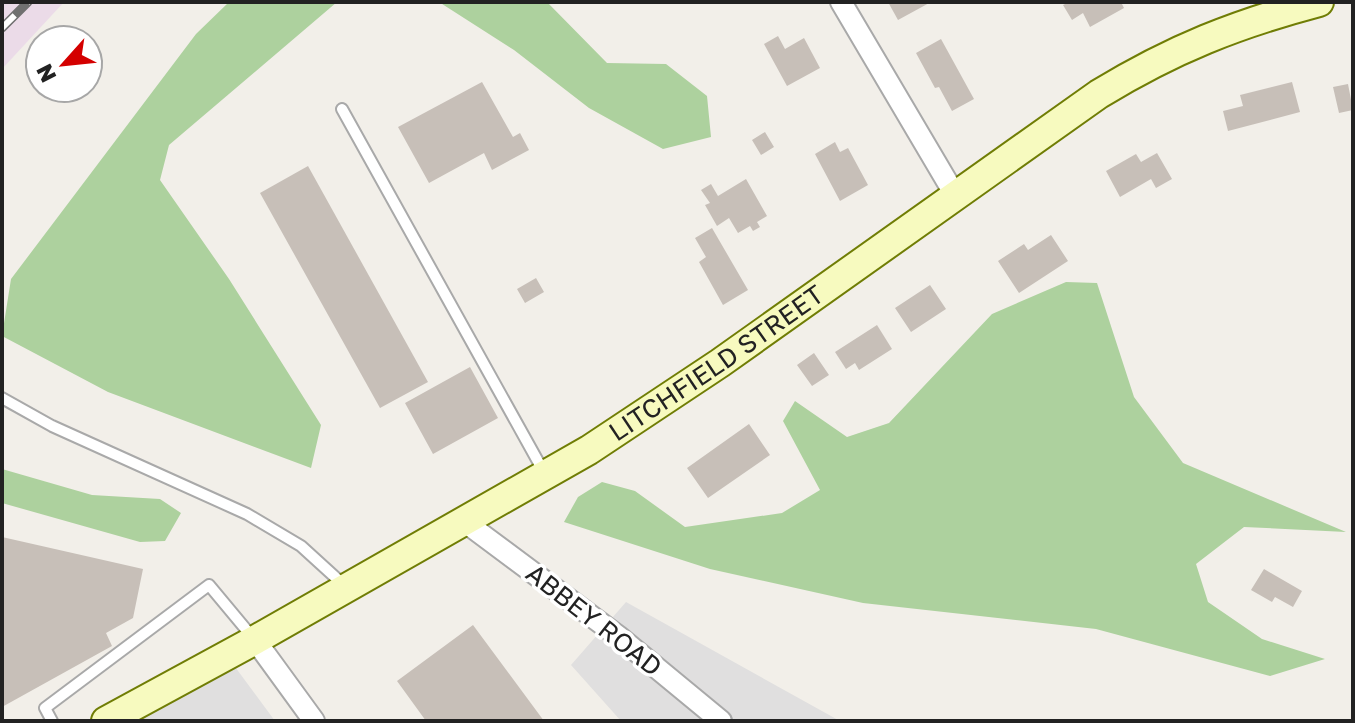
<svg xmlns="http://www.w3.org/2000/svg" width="1355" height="723" font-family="'Golos Text',sans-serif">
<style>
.residential{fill:#e0dfdf}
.industrial{fill:#ebdbe8}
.forest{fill:#add19e}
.building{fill:#c7bfb8}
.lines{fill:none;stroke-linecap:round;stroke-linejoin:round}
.lane-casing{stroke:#a9a9a9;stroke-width:14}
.street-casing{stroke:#a9a9a9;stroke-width:24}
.secondary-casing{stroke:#707d05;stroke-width:32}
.lane{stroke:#fff;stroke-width:10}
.street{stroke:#fff;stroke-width:20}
.secondary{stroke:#f7fabf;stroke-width:28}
.rail-casing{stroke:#707070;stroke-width:9}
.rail{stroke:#fff;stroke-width:6;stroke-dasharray:18;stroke-linecap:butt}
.labels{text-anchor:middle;stroke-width:7;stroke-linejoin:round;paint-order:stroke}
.street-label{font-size:26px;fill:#222;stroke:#fff}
</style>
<rect width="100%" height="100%" fill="#f2efe9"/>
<!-- residential -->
<path class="residential" d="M626 602 840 721H621L571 665Z
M227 656 275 721H106Z"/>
<!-- industrial -->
<path class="industrial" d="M2 2H64L2 69Z"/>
<!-- forest -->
<path class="forest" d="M229 2H337L169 145 160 180 229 279 321 425 311 468 108 392 2 336 11 279 196 34Z
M439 2H547L607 63 666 64 707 96 711 137 663 149 589 108 514 50Z
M1066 282 1097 283 1134 397 1183 463 1346 532 1244 527 1196 564 1208 602 1262 639 1325 659 1270 676 1096 629 863 603 710 569 564 522 578 497 602 482 635 491 685 527 782 513 820 490 783 421 795 401 847 437 889 423 992 314Z
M2 469 92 495 160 499 181 513 165 541 140 542 2 503Z"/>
<!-- building -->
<path class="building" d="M888 2H931L898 20Z
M1069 2H1121L1124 8 1090 27 1083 13 1072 20 1063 5Z
M778 36 785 49 804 38 820 68 787 86 764 44Z
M941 39 974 99 952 111 939 87 935 88 916 53Z
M482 82 513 137 520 133 529 150 492 170 484 153 429 183 398 127Z
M1292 82 1300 112 1228 131 1223 111 1243 106 1240 95Z
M1348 84 1353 110 1339 113 1333 87Z
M765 132 774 147 761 155 752 140Z
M835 142 840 152 848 148 868 185 840 201 815 154Z
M1157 153 1172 179 1156 188 1151 179 1120 197 1106 171 1136 154 1141 162Z
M308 166 428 382 380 408 260 193Z
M746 179 767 216 757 222 760 227 753 231 750 226 738 233 729 218 717 226 705 205 710 203 701 190 711 184 718 196Z
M712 228 748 290 723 305 699 262 706 257 695 238Z
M1051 235 1068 261 1019 293 998 261 1024 244 1028 250Z
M536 278 544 292 525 303 517 289Z
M930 285 946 309 911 332 895 308Z
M877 325 892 349 859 370 855 363 846 369 835 352Z
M814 353 829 375 812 386 797 365Z
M470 367 498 418 433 454 405 403Z
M749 424 770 455 708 498 687 468Z
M2 537 143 569 133 618 106 633 112 646 2 707Z
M1264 569 1302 591 1293 607 1275 597 1272 602 1251 590Z
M473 625 544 721H426L397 681Z"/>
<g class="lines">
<defs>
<path id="lane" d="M342 109 545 474
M2 398 52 426 247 514 301 546 346 587
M52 721 45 708 209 585 254 639"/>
<path id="street" d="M841 2 955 195
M465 522 618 636 721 721
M255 640 314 721"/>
<g id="secondary">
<path id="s1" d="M106 721 255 640 589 450 720 363 1099 94C1173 49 1236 24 1319 2"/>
</g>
</defs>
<!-- lane casing -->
<use href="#lane" class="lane-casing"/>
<!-- street casing -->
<use href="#street" class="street-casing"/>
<!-- secondary casing -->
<use href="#secondary" class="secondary-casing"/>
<!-- lane -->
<use href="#lane" class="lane"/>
<!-- street -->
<use href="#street" class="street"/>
<!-- secondary -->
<use href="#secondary" class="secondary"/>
<defs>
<path id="rail" d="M2 28 28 2"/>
</defs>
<!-- rail casing -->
<use href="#rail" class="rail-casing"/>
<!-- rail -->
<use href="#rail" class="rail"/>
</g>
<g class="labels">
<!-- street labels -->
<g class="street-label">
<text dy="9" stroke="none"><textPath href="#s1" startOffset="708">LITCHFIELD STREET</textPath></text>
<text transform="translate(594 620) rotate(38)" y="9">ABBEY ROAD</text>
</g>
</g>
<!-- border -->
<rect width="1355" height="723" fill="none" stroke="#222222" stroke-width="8"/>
<!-- north arrow -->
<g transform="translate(64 64) rotate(243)"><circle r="38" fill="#ffffff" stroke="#a7a7a7" stroke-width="2"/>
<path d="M0-6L14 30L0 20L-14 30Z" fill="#d40000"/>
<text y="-12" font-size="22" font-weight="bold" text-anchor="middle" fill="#222222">N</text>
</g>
</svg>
